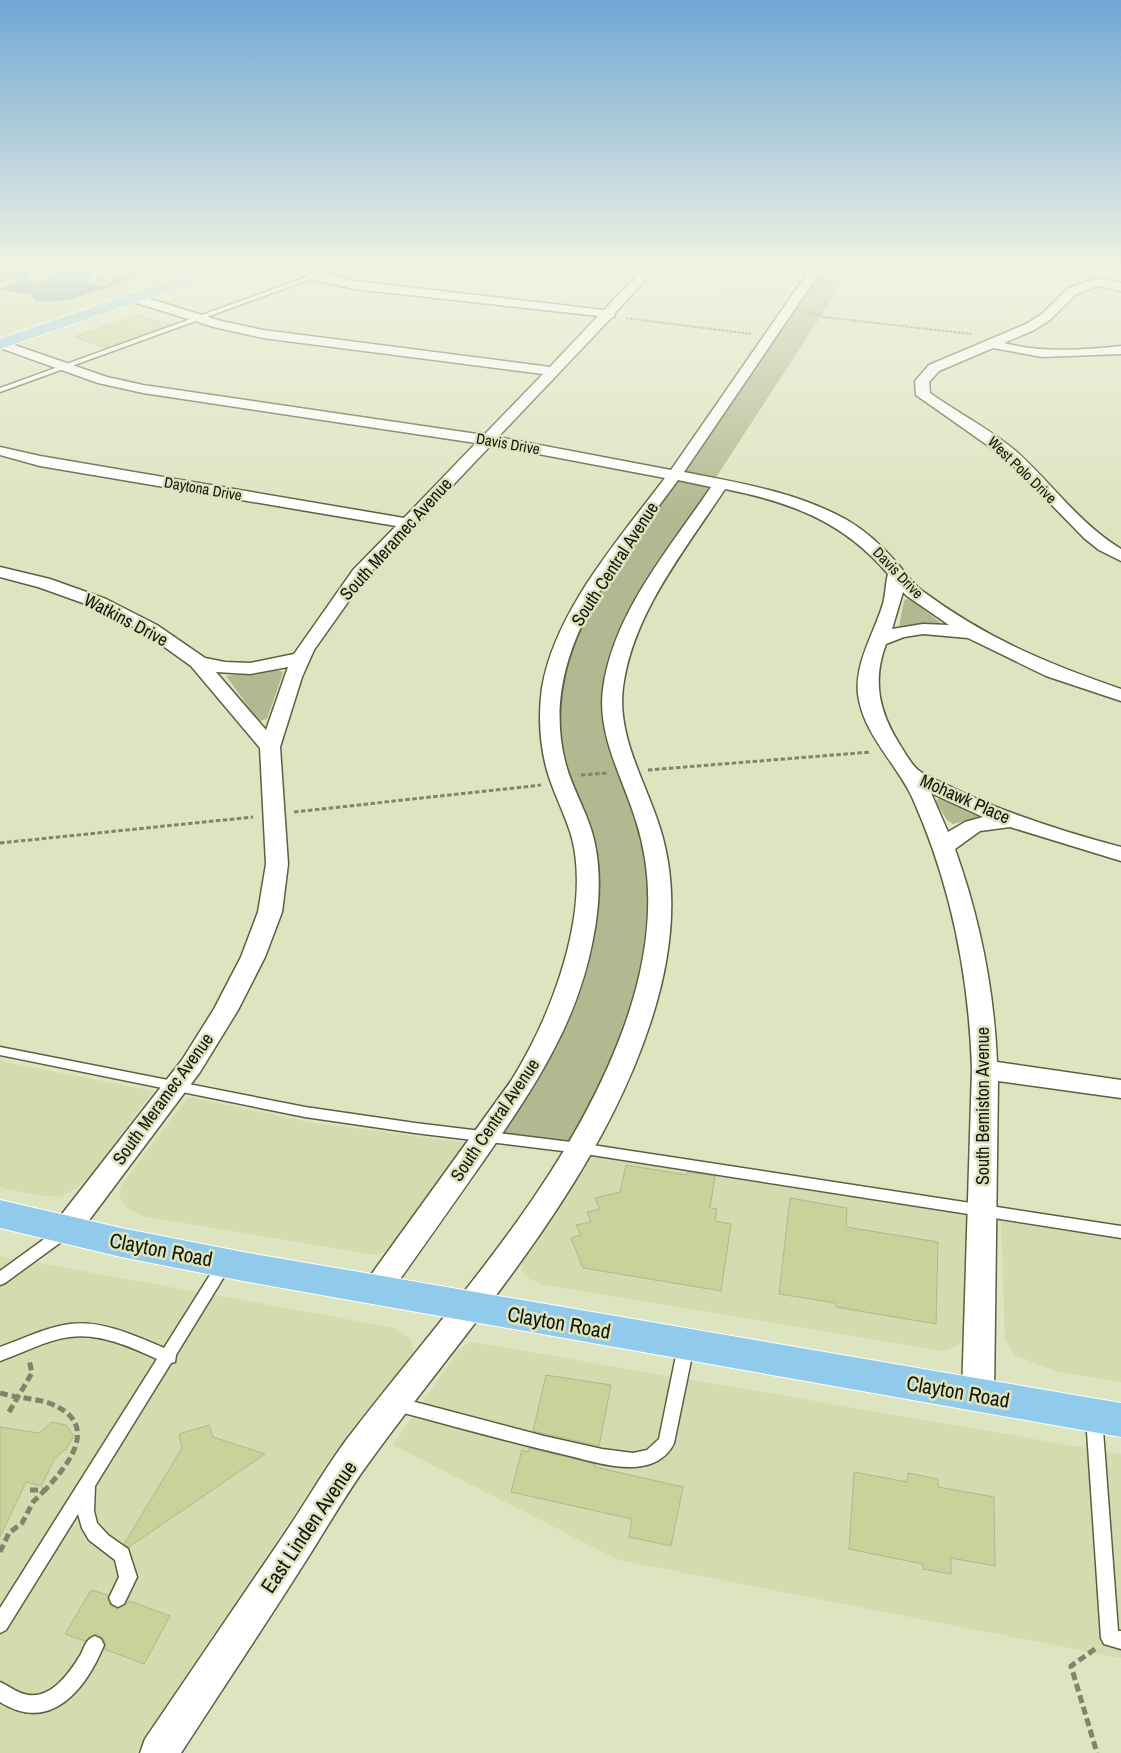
<svg xmlns="http://www.w3.org/2000/svg" width="1121" height="1753" font-family="'Archivo Narrow',sans-serif">
<style>
.built{fill:#d3dbaf}
.green{fill:#b2b990}
.water{fill:#5c93b5}
.lines{fill:none;stroke-linecap:round;stroke-linejoin:round}
.stream{stroke:#5c93b5;stroke-width:4}
.building{fill:#c9d298;stroke:#b0b794}
.lane-casing{stroke:#5b6040;stroke-width:3}
.street-casing{stroke:#5b6040;stroke-width:3}
.primary-casing{stroke:#fff;stroke-width:2}
.path-far2{stroke:#7f846b;stroke-width:2;stroke-dasharray:3 1;stroke-linecap:butt}
.path-far1{stroke:#7f846b;stroke-width:3;stroke-dasharray:4.5 2.5;stroke-linecap:butt}
.path{stroke:#7f846b;stroke-width:5;stroke-dasharray:8 4;stroke-linecap:butt}
.lane{fill:#fff;fill-rule:evenodd}
.street{fill:#fff;fill-rule:evenodd}
.primary{fill:#92caeb;fill-rule:evenodd}
.labels{text-anchor:middle;stroke-width:5;stroke-linejoin:round;paint-order:stroke}
.far-street-label{font-size:15px;fill:#141609;stroke:#dde4c0}
.street-label{font-size:18px;fill:#141609;stroke:#dde4c0}
.near-street-label{font-size:21px;fill:#141609;stroke:#dde4c0}
</style>
<rect width="100%" height="100%" fill="#dde4c0"/>
<!-- built -->
<path class="built" d="M0 266H206L0 336Z
M743 266H790L788 269 789 271 800 275 778 306 714 299Z
M822 266H859L843 282 819 277 824 271Z
M0 1061 153 1091 91 1175 75 1189 60 1197 44 1196 7 1189 0 1187Z
M188 1097 308 1122 467 1143 388 1250 377 1255 143 1216 126 1207 119 1196 123 1183Z
M589 1156 968 1215 966 1334 959 1345 944 1351 544 1285 528 1278 522 1271 523 1260Z
M1001 1221 1121 1240V1382L1058 1372 1016 1356 1005 1340Z
M0 1256 395 1328 411 1339 413 1351 400 1378 358 1423 320 1475 136 1753H0Z
M472 1342 1121 1454V1658L619 1560 393 1445 460 1348Z"/>
<!-- green -->
<path class="green" d="M812 275 843 282 713 482 721 484 648 596 613 691 649 825 658 940 579 1148 486 1136 553 1027 585 886 551 746 569 634Z
M907 599 912 600 942 624 899 626 904 601Z
M273 670 281 671 283 673 267 719 259 721 226 676Z
M941 797 981 815V817L953 824 947 820 935 801Z"/>
<!-- water -->
<path class="water" d="M18 266H49L25 274 28 282H42L47 280 51 274 69 269H83L92 273 87 282 110 287 68 300 37 302 30 294 0 290V288L18 283 16 275 9 276Z"/>
<g class="lines">
<!-- stream -->
<path class="stream" d="M108 285C125 281 139 271 157 266"/>
</g>
<!-- building -->
<path class="building" d="M137 315 170 325 106 348 74 337Z
M626 1165 687 1175 688 1172 715 1176 710 1208 717 1209 715 1221 731 1224 721 1291 583 1268 571 1238 581 1235 576 1225 591 1222 587 1212 600 1209 595 1198 620 1192Z
M790 1198 847 1208 846 1227 938 1242 936 1324 836 1307V1303L779 1294Z
M546 1375 611 1385 599 1446 533 1431Z
M52 1422 66 1425 74 1436 66 1449 55 1458 41 1486 26 1482 0 1537V1427L39 1433Z
M209 1425 213 1437 265 1454 129 1547 124 1544 182 1448 179 1434Z
M529 1448 595 1464V1467L683 1487 671 1546 629 1537 632 1519 511 1492 522 1450 528 1452Z
M854 1472 907 1482 908 1473 938 1479V1487L994 1497 995 1566 951 1558V1574L923 1569V1564L849 1549Z
M91 1590 108 1595 110 1605 117 1609 130 1601 170 1616 144 1664 104 1649 106 1644 103 1638 96 1634 85 1641 65 1634Z"/>
<g class="lines">
<defs>
<path id="lane" d="M337 266H347L0 392V388Z
M806 266H834L807 270 804 268Z
M0 1047 305 1107 415 1123 579 1143 1121 1226V1238L579 1153 415 1133 305 1117 0 1055Z
M63 1227 68 1229 70 1233 68 1237 5 1283 0 1285V1271L58 1229Z
M225 1257 230 1259 232 1263 230 1267 176 1355 175 1362 171 1363 95 1486 94 1511 97 1523 108 1535 128 1549 137 1577 124 1604 118 1607 112 1604 109 1598 119 1577 115 1560 89 1540 82 1528 78 1514 6 1630 0 1633V1608L157 1359C131 1347 100 1333 70 1337 46 1340 23 1353 0 1361V1347C23 1339 46 1327 70 1324 101 1320 136 1336 164 1348L220 1259Z
M686 1339 691 1341 694 1346 674 1443C667 1459 651 1466 634 1467 613 1468 590 1461 570 1456 512 1443 454 1426 396 1411L390 1409 388 1404 390 1399 396 1397 544 1436 602 1449 633 1453 647 1450 659 1439 678 1346 681 1341Z
M1094 1410 1100 1412 1102 1417 1118 1631H1121V1649L1104 1644 1101 1638 1086 1417 1088 1412Z
M95 1636 101 1639 104 1645C86 1689 51 1734 0 1702V1682C7 1685 13 1690 21 1693 48 1704 69 1674 81 1654 85 1646 86 1639 95 1636Z"/>
<path id="street" d="M276 266H295L355 281 604 310 646 266H658L615 313 614 317 611 318 498 437 671 470 806 275 802 266H812L818 275 684 472C740 483 797 492 847 520 866 531 882 546 896 562 904 571 912 583 921 590 986 638 1045 663 1121 689V701L1046 676 968 638 923 634 904 637 886 644C872 681 879 712 900 745 905 753 911 764 918 770 928 778 944 783 955 789 1008 814 1064 832 1121 847V861L1010 827 980 831 955 849C980 919 994 989 997 1062L1121 1080V1098L998 1081 994 1395 989 1405 978 1409 967 1405 962 1395 972 1069C969 975 951 884 912 797 896 763 863 734 858 694 855 663 873 635 882 607 886 596 885 585 888 574 844 522 791 502 725 489 685 550 633 613 623 687 617 733 642 776 657 819 681 886 672 958 650 1024 595 1190 471 1322 370 1461 347 1492 328 1526 307 1559 266 1624 223 1688 181 1753H140L145 1739C191 1671 237 1604 283 1536 305 1504 324 1470 347 1439 447 1308 567 1184 624 1027 648 961 658 889 636 821 623 778 597 736 603 689 613 613 670 548 711 487L678 480C618 562 536 655 566 765 572 787 584 807 591 829 602 863 600 904 593 939 577 1026 531 1092 482 1163 450 1209 418 1254 386 1299L375 1302 364 1299 360 1290 511 1081C551 1017 591 914 572 838 566 817 556 798 549 777 540 749 538 718 542 688 555 611 619 539 665 478L491 445 365 578 314 650 302 677 280 747 288 864 282 912 265 957 238 1010 200 1072 75 1239 65 1242 55 1239 51 1231 55 1223 182 1060 214 1009 241 957 258 912 266 864 260 748 191 666 145 633 94 607 38 587 0 577V567L50 579 106 599 157 625 205 658 225 662 250 663 294 654 353 570 396 526 40 466 0 455V447L40 456 404 518 476 443 143 393 98 383 0 348V340L107 377 143 385 484 435 543 374 263 338 214 327 130 301 128 298 134 294 221 321 263 330 550 367 598 316 355 289 320 281ZM903 592 907 596 949 625 923 624 892 629ZM288 667 266 730 216 672 250 674ZM931 793 983 817 965 822 948 832Z
M1096 278 1121 283V291L1097 286 1075 295 1050 320 1034 330 1004 343C1043 353 1082 350 1121 346V354L1042 357 993 348 939 371 929 382 930 393C959 414 991 429 1018 453 1053 485 1080 524 1121 549V561L1099 550 1084 538 1007 459 916 395 915 381 929 365 1026 324 1042 314 1067 289Z"/>
<path id="primary" d="M212 266H234L232 269 0 349V339Z
M0 1200 121 1228 243 1252 1121 1403V1437L243 1281 121 1257 0 1228Z"/>
</defs>
<!-- lane casing -->
<use href="#lane" class="lane-casing"/>
<!-- street casing -->
<use href="#street" class="street-casing"/>
<!-- primary casing -->
<use href="#primary" class="primary-casing"/>
<!-- path-far2 -->
<path class="path-far2" d="M4 266 11 268 5 279
M87 266 101 272 96 279 113 280 145 266
M0 281 58 266
M807 311 824 317 971 334
M626 318 751 334"/>
<!-- path-far1 -->
<path class="path-far1" d="M648 770 871 752
M581 775 607 773
M294 812 541 785
M0 843 253 817"/>
<!-- path -->
<path class="path" d="M0 1393C16 1398 34 1398 49 1403 101 1423 71 1462 45 1490H27
M9 1412 32 1373 29 1360
M0 1552 9 1533 22 1523 33 1502 45 1490
M1095 1649 1071 1666 1097 1753"/>
<!-- lane -->
<use href="#lane" class="lane"/>
<!-- street -->
<use href="#street" class="street"/>
<!-- primary -->
<use href="#primary" class="primary"/>
</g>
<!-- sky -->
<linearGradient id="sky" x2="0" y2="1"><stop stop-color="#70a7d4"/><stop offset="0.52" stop-color="#f0f3e3"/><stop offset="1" stop-color="#f0f3e3" stop-opacity="0"/></linearGradient>
<rect width="1121" height="512" fill="url(#sky)"/>
<g class="labels">
<!-- far-street labels -->
<g class="far-street-label">
<text transform="translate(508 444) rotate(10)" y="5">Davis Drive</text>
<text transform="translate(1022 470) rotate(44)" y="5">West Polo Drive</text>
<text transform="translate(203 489) rotate(10)" y="5">Daytona Drive</text>
<text transform="translate(898 573) rotate(46)" y="5">Davis Drive</text>
</g>
<!-- street labels -->
<g class="street-label">
<text transform="translate(396 539) rotate(-48)" y="6">South Meramec Avenue</text>
<text transform="translate(615 564) rotate(-57)" y="6">South Central Avenue</text>
<text transform="translate(126 620) rotate(28)" y="6">Watkins Drive</text>
<text transform="translate(965 799) rotate(24)" y="6">Mohawk Place</text>
<text transform="translate(163 1099) rotate(-54)" y="6">South Meramec Avenue</text>
<text transform="translate(983 1106) rotate(-90)" y="6">South Bemiston Avenue</text>
<text transform="translate(495 1120) rotate(-56)" y="6">South Central Avenue</text>
</g>
<!-- near-street labels -->
<g class="near-street-label">
<text transform="translate(161 1250) rotate(11)" y="7">Clayton Road</text>
<text transform="translate(559 1323) rotate(10)" y="7">Clayton Road</text>
<text transform="translate(958 1392) rotate(10)" y="7">Clayton Road</text>
<text transform="translate(309 1527) rotate(-56)" y="7">East Linden Avenue</text>
</g>
</g>
</svg>
